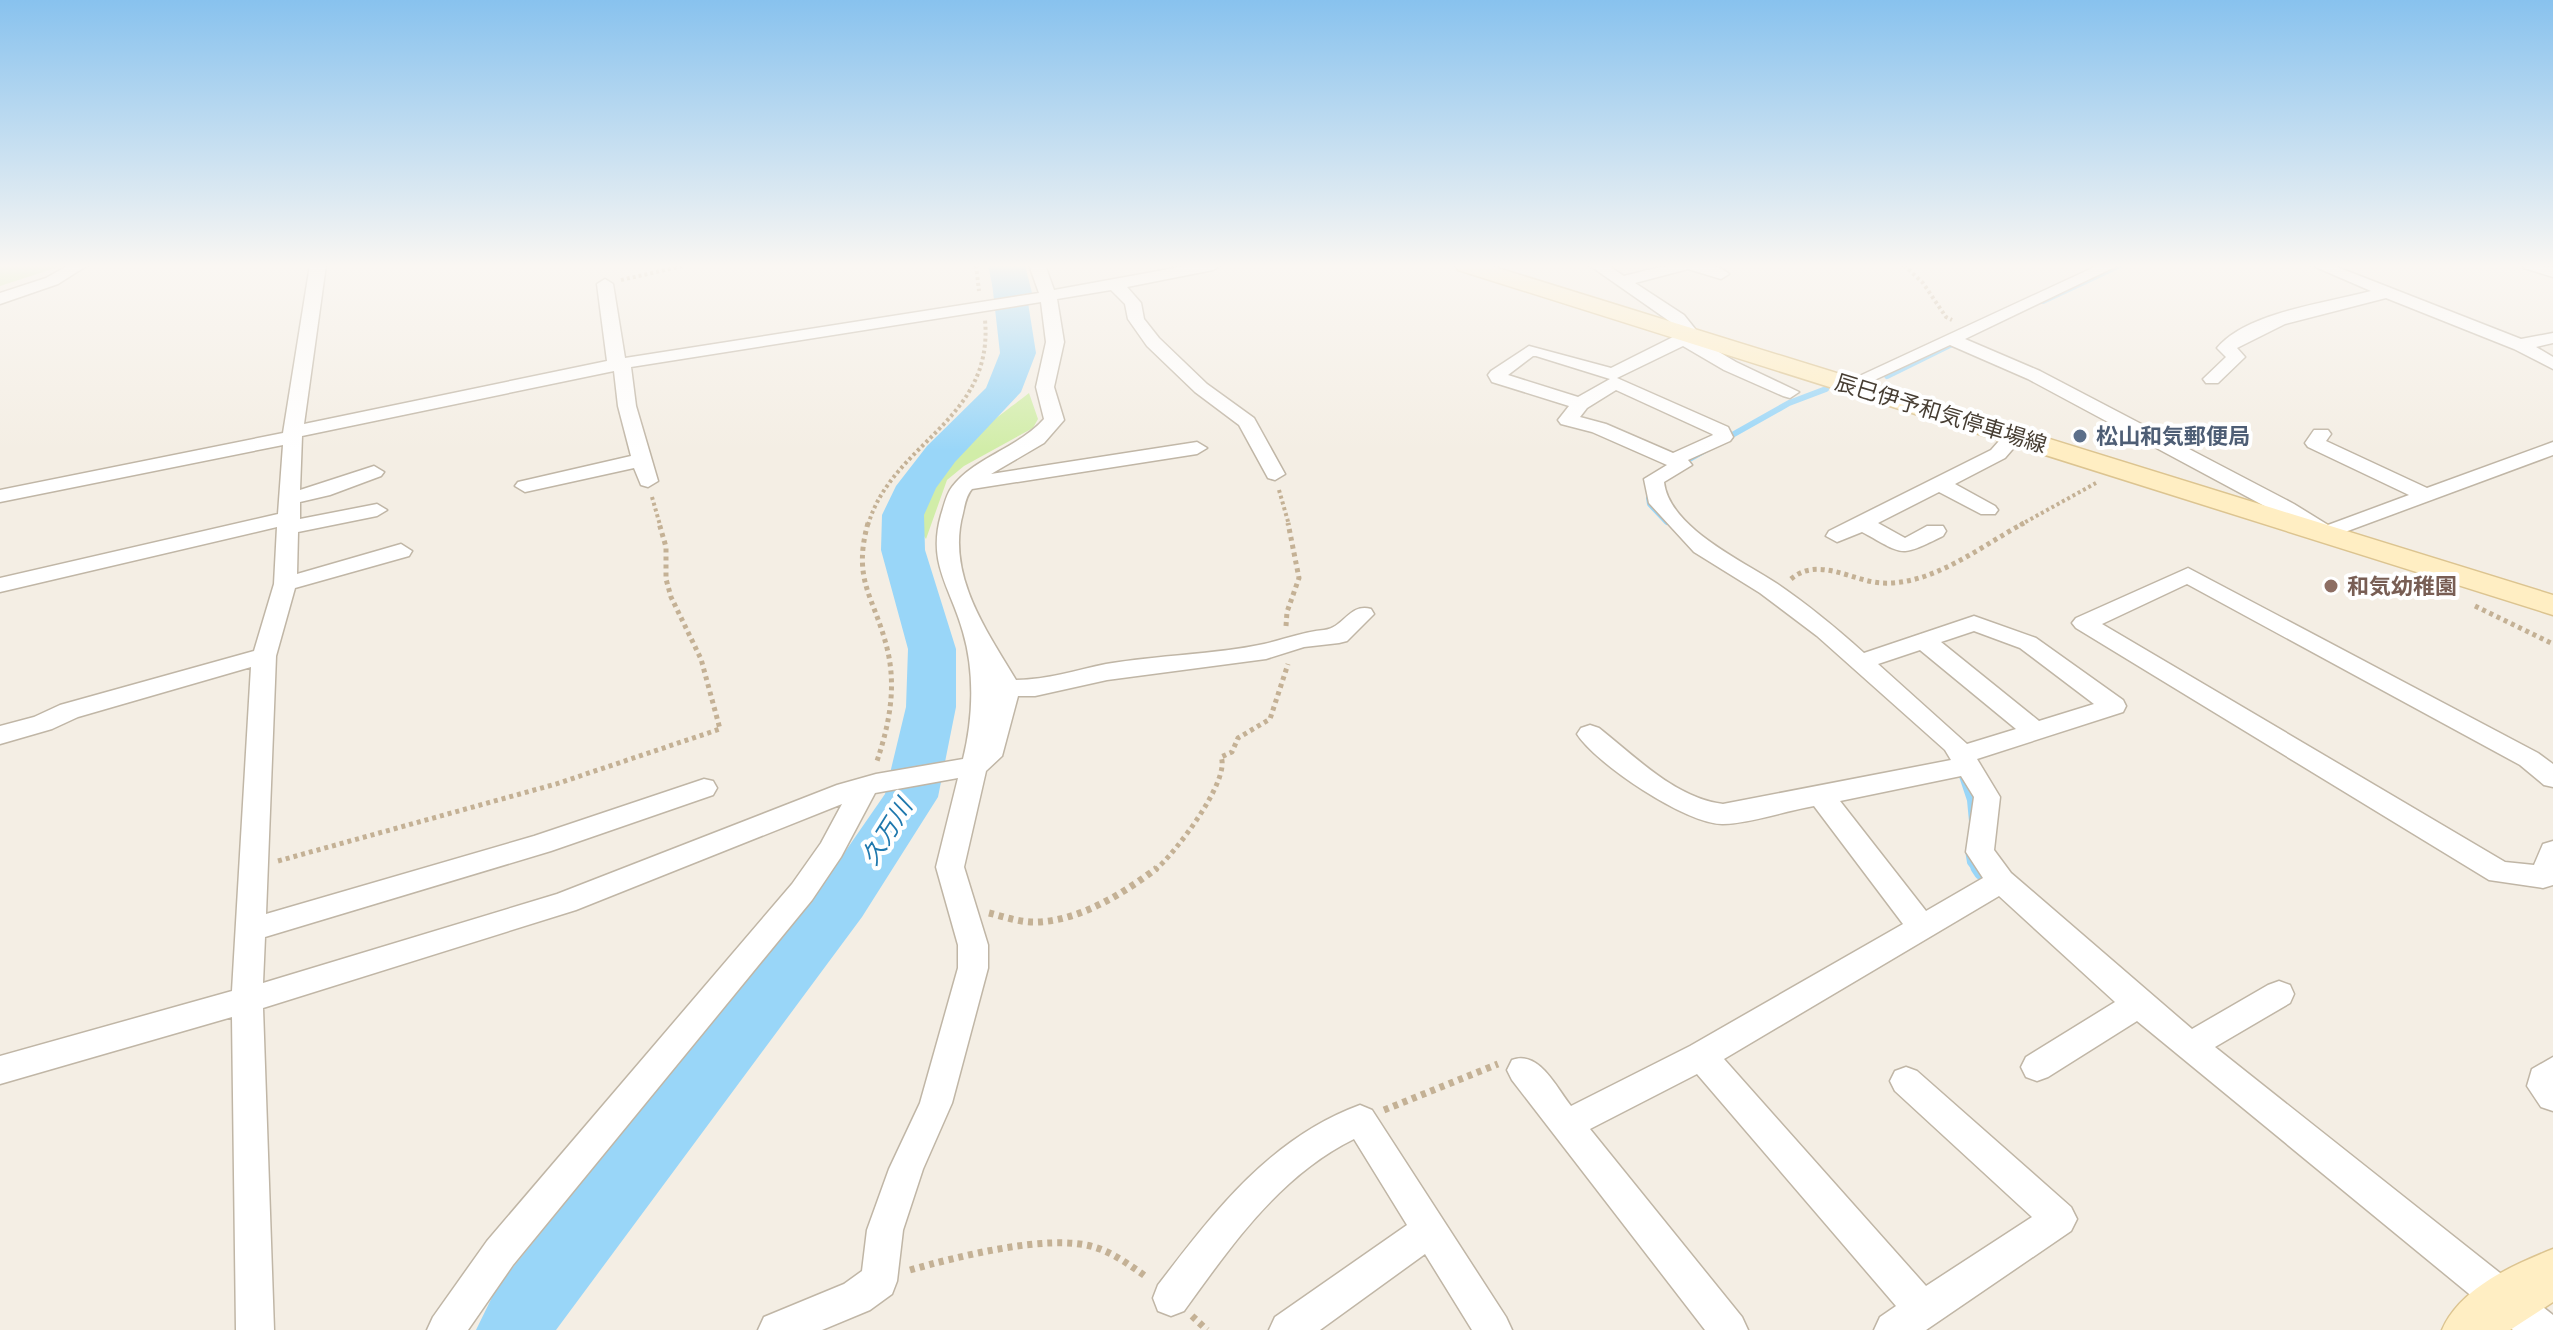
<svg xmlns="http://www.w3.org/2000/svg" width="2553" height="1330" font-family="'Roboto Condensed','Noto Sans JP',sans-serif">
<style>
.green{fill:#d1eda8}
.water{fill:#99d6f8}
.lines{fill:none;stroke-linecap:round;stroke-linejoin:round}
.stream-far2{stroke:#99d6f8;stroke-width:6}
.stream-far1{stroke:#99d6f8;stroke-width:8}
.stream{stroke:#99d6f8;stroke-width:11}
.river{fill:#99d6f8;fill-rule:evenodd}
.street-casing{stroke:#c0b6a6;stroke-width:3}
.secondary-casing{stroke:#dcc490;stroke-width:3}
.path-far2{stroke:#c4b195;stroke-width:4;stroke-dasharray:3 3;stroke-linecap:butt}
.path-far1{stroke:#c4b195;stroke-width:5;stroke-dasharray:4 4;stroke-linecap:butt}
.path{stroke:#c4b195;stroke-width:7;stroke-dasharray:5 5;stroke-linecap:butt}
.street{fill:#fff;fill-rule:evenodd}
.secondary{fill:#ffeec3;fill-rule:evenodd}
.service-dot{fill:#5c6f8a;stroke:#fff;stroke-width:3}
.education-dot{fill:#8d6e63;stroke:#fff;stroke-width:3}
.labels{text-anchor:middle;stroke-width:8;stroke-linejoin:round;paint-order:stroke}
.street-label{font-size:22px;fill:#473e33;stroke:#fff}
.service-label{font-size:22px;font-weight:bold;fill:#4e5e75;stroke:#fff;text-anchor:start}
.education-label{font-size:22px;font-weight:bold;fill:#785e54;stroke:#fff;text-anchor:start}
.water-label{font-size:24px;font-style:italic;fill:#1f78ad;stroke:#fff}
</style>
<rect width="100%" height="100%" fill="#f4eee4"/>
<!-- green -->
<path class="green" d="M0 265H65L0 286Z
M1029 393 1038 419 1033 428 964 466 947 480 926 539C890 489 995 420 1029 393Z"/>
<!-- water -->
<path class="water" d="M988 265H1025L1032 293 995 298Z"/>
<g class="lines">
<!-- stream-far2 -->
<path class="stream-far2" d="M2043 301 2120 265
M1887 376 1958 341
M1686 461 1789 403 1826 389
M1649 498 1650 504 1667 522"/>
<!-- stream-far1 -->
<path class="stream-far1" d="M1963 776 1971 800 1973 821
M1969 850 1971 862 1977 870"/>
<!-- stream -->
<path class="stream" d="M1976 868 1980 874"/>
<!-- river -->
<path class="river" d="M990 265H1022L1036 353 1021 392 955 462 936 488 924 515 925 550 956 649V707L938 797 862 917 556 1330H476L497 1287 822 885 885 794 906 707 908 649 881 550 882 515 896 486 927 446 986 388 1000 353Z"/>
<defs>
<path id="street" d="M69 265H88L58 284 0 304V293L46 278Z
M310 265H326L304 424 607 361 597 284 605 279 613 284 625 358 1039 293 1029 265H1045L1054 290 1191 265H1221L1213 270 1127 287 1141 303 1144 319 1159 338 1207 384 1254 418 1285 474 1275 480 1268 478 1239 425 1195 392 1147 346 1128 319 1125 304 1111 290 1057 299 1064 342 1054 387 1064 420 1044 443 991 474 1197 442 1207 448 1197 454 972 489C966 496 965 504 963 513 946 574 986 630 1016 680 1047 680 1076 670 1106 664 1158 655 1213 655 1264 644 1285 639 1303 632 1324 630 1344 628 1349 603 1371 609L1374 614 1347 641 1339 643 1304 647 1266 659 1107 680 1035 696H1018L1002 756 986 771 964 867 988 945V968L952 1103 923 1169 903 1230 897 1281 892 1294 870 1310 822 1330H758L764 1317 844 1284 862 1271 867 1230 889 1169 920 1103 958 968V945L936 867 958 778 875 793 841 857 812 900 513 1265 468 1330H427L433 1317 487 1241 792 884 821 843 842 804 576 910 263 1008 274 1330H236L232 1017 0 1084V1056L232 991 251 667 78 717 52 729 0 744V726L34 717 60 705 254 651 274 584 277 527 0 592V578L278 514 283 445 0 502V490L283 433ZM1041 302 1046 342 1036 387 1044 419C1018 448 975 457 952 487 946 495 944 506 941 515 927 564 951 588 963 632 975 673 973 719 963 759L876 774 837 785 557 894 263 983 265 937 551 851 713 795 717 788 713 781 704 779 534 836 266 914 276 656 295 588 409 556 412 551 401 544 297 574 298 532 377 516 387 510 377 504 300 519V502L330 495 381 476 384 472 374 466 300 490 302 436 614 371 618 406 631 456 518 482 515 486 525 492 634 468 641 485 648 487 658 481 636 406 631 367Z
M1589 265H1607L1624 276C1652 269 1705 253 1729 274L1721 279 1688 269 1635 283 1684 315 1700 335 1697 339 1736 362 1799 392 1790 398 1783 396 1724 370 1683 346 1617 378 1728 427 1733 437 1730 441 1688 460 1692 465 1664 482C1669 527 1741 560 1776 583 1807 604 1836 628 1864 653L1974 616 2036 638 2123 700 2126 706 2123 712 1977 759 2000 797 1994 850 2011 873 2192 1029 2268 985 2279 981 2290 985 2294 994 2290 1003 2215 1047 2553 1315V1330H2513L2137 1021 2048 1077 2037 1081 2026 1077 2021 1067 2026 1057 2115 1002 1999 896 1724 1059 1926 1286 2032 1217 1895 1091 1890 1081 1895 1071 1906 1067 1917 1071 2071 1207 2077 1219 2071 1231 1926 1330H1874L1880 1317 1896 1306 1697 1074 1590 1129 1742 1317 1748 1330H1705L1512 1080 1507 1070 1512 1060C1539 1050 1556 1087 1571 1106L1690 1046 1903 924 1814 806C1785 811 1752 823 1723 824 1687 825 1595 763 1577 734L1581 728 1590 725 1599 728C1636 757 1675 798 1723 804L1951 760 1945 750 1817 636 1760 593 1694 552 1649 503 1644 479 1667 465 1592 432 1561 424 1558 420 1569 406 1492 382 1488 375 1491 371 1529 346 1611 368 1681 333 1672 323ZM1533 356H1536L1610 379 1578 397 1508 375ZM1616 390 1712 434 1713 435 1673 453 1606 424 1580 417 1587 408ZM1974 631 2020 648 2094 704 2039 721 1941 642ZM1920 650 2016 729 1967 744 1878 664ZM1961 776 1974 797 1966 852 1983 878 1926 911 1840 801Z
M2099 265H2119L1965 339 2040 371 2294 504 2328 525 2409 495 2308 447 2305 443 2314 430H2328L2331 434 2326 441 2427 488 2553 442V455L2326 539 2028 379 1950 345 1855 389 1849 390 1840 385Z
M2311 265H2332L2521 339 2553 333V343L2536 347 2553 357V369L2514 349 2386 298 2285 324 2237 348 2245 357 2218 383H2206L2203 379 2226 357 2217 348C2247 312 2327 303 2371 291Z
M2522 265 2553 267V277L2524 268Z
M2014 430 2024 436 2005 458 1955 484 1995 506 1998 510 1995 514H1981L1939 492 1878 523 1905 538 1927 526H1943L1946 531 1943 536C1898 558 1905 555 1862 532L1837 542 1826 536 1829 531 1991 450 2007 432Z
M2188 568 2538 753 2553 764V787L2544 785 2520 765 2187 584 2102 624 2505 862 2534 865 2543 844 2553 841V885L2543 888 2489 880 2076 628 2072 623 2076 618Z
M2553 1057V1111L2541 1107 2527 1086 2532 1069Z
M1360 1105 1372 1110 1506 1317 1512 1330H1472L1425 1254 1320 1330H1269L1275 1317 1407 1225 1354 1139C1279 1176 1231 1246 1184 1311L1171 1316 1158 1311 1153 1298 1158 1285C1214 1212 1270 1138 1360 1105Z"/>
<path id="secondary" d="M1455 265H1488L2553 595V615L1458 270Z
M2553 1249V1302L2510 1330H2442C2460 1288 2513 1265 2553 1249Z"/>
</defs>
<!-- street casing -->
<use href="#street" class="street-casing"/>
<!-- secondary casing -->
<use href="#secondary" class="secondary-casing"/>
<!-- path-far2 -->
<path class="path-far2" d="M976 265 979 291
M1904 265 1923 283 1946 317 1952 320
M621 280 687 265
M1279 490 1289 525
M652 497 660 525
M868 525C892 442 994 421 985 320
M2020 525 2096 483"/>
<!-- path-far1 -->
<path class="path-far1" d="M868 523C852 581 874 596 887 648 897 688 889 726 876 764
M1791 579C1818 556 1852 581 1881 583 1932 586 1981 546 2024 523
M2475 606 2553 644
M1286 626 1287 612 1299 578 1288 523
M278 861 556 784 720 729 701 659 671 597 666 579V547L659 523
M1155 870C1174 855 1231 780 1221 757L1232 752 1238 738 1270 719 1288 664"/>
<!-- path -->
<path class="path" d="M989 913C1005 917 1022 923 1038 922 1081 920 1124 893 1157 868
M1384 1110 1498 1064
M910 1270C956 1257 1049 1233 1094 1247 1114 1253 1131 1266 1148 1278
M1192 1316 1207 1330"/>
<!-- street -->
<use href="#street" class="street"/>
<!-- secondary -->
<use href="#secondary" class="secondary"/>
</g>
<!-- sky -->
<linearGradient id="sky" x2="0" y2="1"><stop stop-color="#88c2ee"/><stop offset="0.59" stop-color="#faf7f3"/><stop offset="1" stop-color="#faf7f3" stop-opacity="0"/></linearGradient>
<rect width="2553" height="451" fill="url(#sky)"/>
<!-- markers -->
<circle class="service-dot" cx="2080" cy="436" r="8"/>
<circle class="education-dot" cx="2331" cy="586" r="8"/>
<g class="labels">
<!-- street labels -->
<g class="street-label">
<text transform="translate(1941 413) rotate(17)" y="8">辰巳伊予和気停車場線</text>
</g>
<!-- service labels -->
<g class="service-label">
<text x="2096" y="444">松山和気郵便局</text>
</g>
<!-- education labels -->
<g class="education-label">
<text x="2347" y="594">和気幼稚園</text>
</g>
<!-- water labels -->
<g class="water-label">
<text transform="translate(887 832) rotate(-58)" y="8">久万川</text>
</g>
</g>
</svg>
